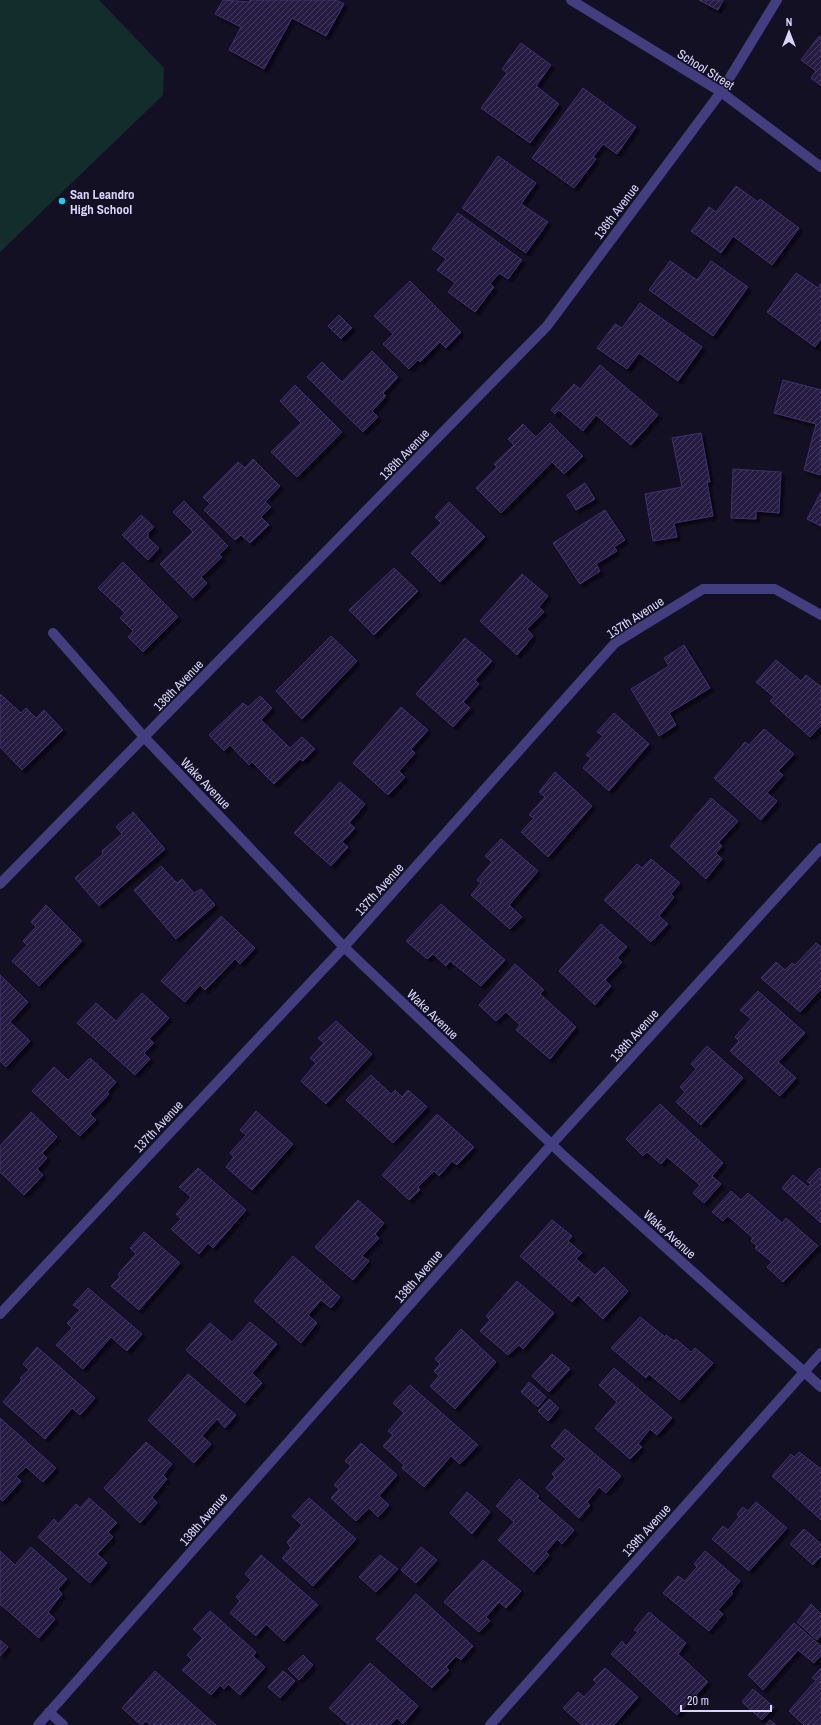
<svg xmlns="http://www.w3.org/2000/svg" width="821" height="1725" font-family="'Archivo Narrow',sans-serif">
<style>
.garden{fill:#132d2d}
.building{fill:url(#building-hatch);stroke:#3e316e;filter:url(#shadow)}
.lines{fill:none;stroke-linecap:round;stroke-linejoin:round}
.street{stroke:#423e7f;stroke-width:10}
.poi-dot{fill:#0fd2ee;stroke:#141023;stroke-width:1.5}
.labels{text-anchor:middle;stroke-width:3;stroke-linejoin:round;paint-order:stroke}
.street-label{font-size:13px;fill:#dad5fc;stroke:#141023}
.poi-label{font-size:13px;font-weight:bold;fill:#dad5fc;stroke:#141023;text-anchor:start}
</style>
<defs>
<pattern id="building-hatch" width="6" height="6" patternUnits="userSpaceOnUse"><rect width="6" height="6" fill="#261d43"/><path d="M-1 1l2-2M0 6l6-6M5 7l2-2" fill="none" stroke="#453d5f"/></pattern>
<filter id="shadow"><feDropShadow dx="3.5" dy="3.5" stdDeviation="1" flood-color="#0009"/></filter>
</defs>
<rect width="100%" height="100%" fill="#141023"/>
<!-- garden -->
<path class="garden" d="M0 0H99L164 68 163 95 0 252Z"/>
<!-- building -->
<path class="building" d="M223 0 249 2 250 0H336L344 4 326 36 292 18 264 69 229 50 241 27 215 14Z
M699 0H723L718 10Z
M819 36 821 38V86L811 78 816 71 801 60Z
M521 43 551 65 536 86 559 104 530 143 481 108 507 73 502 69Z
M583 88 636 127 617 154 603 144 593 157 596 159 574 188 532 158Z
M498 156 536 183 521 204 548 222 526 253 462 208Z
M736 186 758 202 760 199 799 228 772 265 733 236 721 253 691 231 709 207 716 212Z
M458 213 522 260 508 279 499 273 490 284 494 287 475 312 448 292 455 283 437 270 446 259 432 249Z
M670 261 697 280 711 261 748 287 713 336 649 290Z
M796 273 818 288 821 283V339L815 347 767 312Z
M410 281 461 332 446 348 440 342 420 362 418 360 409 369 383 344 393 334 374 316Z
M640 303 702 347 678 381 639 353 627 369 597 348 615 324 622 328Z
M339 315 352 328 341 339 328 326Z
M372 351 398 377 383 393 386 396 372 411 378 417 363 432 307 377 322 362 342 382Z
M600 365 658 415 631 445 596 415 583 431 559 410 555 414 551 410 574 384 580 389Z
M783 380 821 390 820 475 804 470 816 424 774 413Z
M295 385 342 432 297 477 271 452 301 423 280 401Z
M550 423 583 456 564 474 552 462 501 513 476 488 497 467 494 464 514 445 508 439 523 424 536 437Z
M701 433 710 482H707L713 516 674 523 677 537 653 541 645 494 682 487 672 438Z
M253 459 280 486 265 502 271 507 261 517 269 525 250 543 241 535 235 540 204 510 210 504 203 497 238 462 245 468Z
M733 469 781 472 779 513 756 511V519L731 518Z
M585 483 595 499 576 510 567 495Z
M821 492V526L807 519Z
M184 501 228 546 219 555 222 557 201 577 207 583 193 598 160 564 193 532 173 512Z
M449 502 485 537 440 582 411 553 441 523 435 517Z
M605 510 625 540 614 547 617 551 596 564 600 571 580 584 553 543Z
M141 515 154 527 148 533V538L159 548 148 560 122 535Z
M123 562 178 617 143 652 128 637 133 631 120 618 125 613 98 588Z
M394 568 418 591 374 635 349 610Z
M522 574 548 596 539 607 544 612 527 629 533 636 517 655 480 621Z
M331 636 357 661 302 719 276 691Z
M465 638 492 661 475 680 479 684 463 702 470 708 453 727 416 694Z
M684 645 710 688 669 713 676 725 659 736 631 689 669 666 664 658Z
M776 660 801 681 806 675 821 687V725L810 737 770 701 774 697 756 682Z
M0 694 21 713 26 708 36 718 44 710 63 730 22 770 0 747Z
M260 696 272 708 261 720 290 748 302 737 315 749 303 761 300 759 274 784 252 762 249 765 230 745 224 751 209 735 243 703 248 707Z
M401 707 428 730 411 749 415 753 399 771 405 777 388 795 353 763Z
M614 713 649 744 609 791 583 768 591 758 586 755 603 736 597 732Z
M764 729 794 754 778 771 783 775 767 793 777 801 761 820 714 778 745 742 749 745Z
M555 772 592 806 548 857 521 832 534 818 529 815 545 797 539 792Z
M340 782 365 804 349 823 355 828 342 842 348 847 331 866 294 833Z
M711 798 738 821 718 843 722 846 716 853 722 859 706 879 670 846Z
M133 812 165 849 99 906 75 878 103 854 102 851 122 834 116 827Z
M501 839 538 871 509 905 522 917 510 929 471 895 481 883 477 880 492 862 485 856Z
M651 859 680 883 671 894 674 897 659 916 668 924 651 942 604 900 637 864 642 868Z
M161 866 177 883 182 879 194 893 201 889 215 905 176 939 134 890Z
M441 904 505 960 481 986 450 961 446 966 433 954 427 959 406 941Z
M46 905 82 941 39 986 12 961 27 945 23 941 36 927 31 922Z
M221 916 255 948 240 964 235 959 205 990 200 985 185 1002 161 981Z
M601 924 627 947 617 958 622 962 605 980 611 986 595 1005 559 971Z
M816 943 821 947V989L800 1012 761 978 776 962 785 970 792 963 795 965Z
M515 964 544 990 540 994 576 1027 550 1059 516 1030 520 1025 506 1012 496 1021 479 1005Z
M0 975 28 1002 10 1022 30 1041 6 1067 0 1061Z
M758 991 805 1033 778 1062 796 1078 780 1096 730 1051 739 1041 735 1037 751 1019 740 1010Z
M142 993 169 1018 149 1039 154 1043 144 1053 150 1059 135 1075 77 1023 96 1003 116 1021Z
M336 1021 372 1054 326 1104 301 1081 316 1063 310 1058 324 1043 318 1038Z
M707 1046 743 1078 701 1125 676 1102 685 1092 680 1087 696 1069 691 1064Z
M90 1058 116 1082 107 1092 109 1094 90 1114 96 1120 80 1136 32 1091 54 1067 68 1080Z
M371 1075 391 1094 395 1090 402 1097 408 1090 427 1107 393 1143 346 1100Z
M660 1104 723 1163 712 1176 721 1184 704 1203 693 1193 700 1185 667 1157 661 1164 647 1152 643 1156 626 1139Z
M256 1111 293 1144 252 1190 226 1167 234 1157 230 1153 246 1135 240 1130Z
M31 1112 57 1137 42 1153 47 1158 37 1169 43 1175 24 1195 0 1172V1146Z
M437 1114 474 1147 457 1165 452 1161 439 1176 434 1171 418 1187 420 1190 409 1200 382 1175Z
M198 1168 246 1210 213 1248 208 1243 199 1254 171 1229 181 1219 176 1214 191 1197 179 1187Z
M819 1168 821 1170V1223L782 1188 793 1175 808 1187 811 1185 807 1181Z
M731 1191 741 1200 748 1193 782 1223 786 1218 818 1246 783 1282 767 1267 772 1262 755 1248 757 1246 751 1241 753 1238 728 1216 723 1221 712 1212Z
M358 1200 384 1223 375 1234 379 1238 362 1256 369 1261 353 1280 315 1247Z
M552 1220 572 1236 568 1241 582 1253 576 1259 595 1275 604 1267 628 1291 603 1319 578 1295 572 1302 520 1256Z
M144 1232 180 1263 139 1310 111 1286 120 1277 118 1274 136 1254 130 1248Z
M293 1256 340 1297 331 1308 321 1300 308 1315 317 1323 301 1343 254 1301Z
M517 1281 554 1313 523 1349 519 1345 508 1355 480 1331 490 1320 486 1316Z
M88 1288 142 1334 127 1351 111 1337 83 1369 56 1345 72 1328 67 1323 80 1310 73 1305Z
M640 1317 665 1337 666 1335 674 1341 676 1339 691 1352 695 1348 713 1363 680 1400 649 1374 646 1378 611 1348Z
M250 1322 277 1344 252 1373 262 1383 245 1403 186 1350 210 1323 232 1342Z
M461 1329 496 1362 455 1409 430 1386 439 1376 434 1371 440 1364 435 1359Z
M37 1347 95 1398 80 1415 72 1408 45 1439 3 1402 22 1380 20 1378 29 1370 23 1364Z
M552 1354 570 1369 549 1392 532 1376Z
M614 1368 672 1418 657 1435 650 1429 638 1444 642 1447 630 1459 595 1428 617 1402 599 1385Z
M188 1374 236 1415 225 1428 217 1419 202 1436 211 1444 194 1463 148 1420Z
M529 1382 546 1397 538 1407 521 1392Z
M410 1385 478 1445 460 1464 451 1456 424 1487 402 1468 404 1465 383 1446 393 1435 388 1431 404 1413 393 1403Z
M549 1399 559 1408 548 1421 538 1411Z
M0 1418 56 1468 43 1482 26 1467 16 1477 21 1481 3 1501 0 1499Z
M565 1429 621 1476 606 1493 599 1487 587 1502 590 1505 579 1518 546 1488 555 1477 552 1474 566 1459 551 1446Z
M146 1442 172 1464 163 1475 167 1479 152 1497 157 1503 140 1523 104 1488Z
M361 1443 397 1475 379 1496 389 1505 378 1517 369 1508 356 1521 331 1498 339 1489 334 1485 351 1466 345 1461Z
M799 1452 821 1469V1520L772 1476 791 1454 794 1457Z
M519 1479 539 1496 537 1498 574 1530 562 1544 557 1539 546 1552 549 1555 534 1572 498 1540 514 1522 496 1506Z
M467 1492 490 1512 472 1534 450 1513Z
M89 1498 117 1523 108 1532 113 1537 97 1554 107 1563 90 1583 38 1537 54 1519 58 1524 76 1504 80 1508Z
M309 1498 356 1539 313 1586 282 1558 291 1548 287 1542 302 1525 292 1516Z
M756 1502 787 1528 749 1571 712 1539 723 1526 728 1530 739 1517 737 1514 743 1507 748 1511Z
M804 1529 821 1544V1556L813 1565 790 1544Z
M31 1547 67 1579 58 1589 62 1594 48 1612 55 1619 39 1638 0 1604V1551L15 1565Z
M421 1547 437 1560 416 1583 401 1570Z
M705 1551 740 1581 731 1592 733 1593 718 1610 723 1614 709 1631 663 1593 678 1576 685 1581 697 1567 694 1564Z
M261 1555 318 1605 284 1641 266 1624 256 1636 230 1613 240 1601 236 1597 251 1580 245 1574Z
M380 1555 398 1569 376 1592 359 1577Z
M483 1560 521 1591 506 1608 499 1602 486 1617 490 1621 479 1632 444 1602Z
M416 1594 473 1646 461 1660 456 1656 446 1667 449 1670 432 1688 376 1639Z
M811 1604 821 1614V1635L817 1640 797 1622Z
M210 1611 256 1652 253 1656 265 1667 240 1695 228 1684 224 1689 220 1685 211 1695 182 1670 192 1660 187 1655 203 1638 193 1629Z
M649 1612 686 1643 678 1654 708 1682 677 1715 611 1654 622 1641 626 1646 638 1632 634 1630Z
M794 1623 821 1646V1655L814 1663 798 1650 763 1690 748 1675Z
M0 1640 8 1647 0 1656Z
M303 1655 313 1665 299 1680 288 1669Z
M370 1663 418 1706 403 1724 397 1718 390 1725H349L329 1708Z
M605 1668 638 1697 614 1725H582L563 1708 578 1692 584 1697 597 1683 593 1680Z
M821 1668V1725H804L789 1711 816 1680 812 1678Z
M155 1671 216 1725H151L146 1721 141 1725 122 1708Z
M283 1671 295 1681 280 1698 268 1687Z
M753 1689 774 1707 762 1720 742 1702Z
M770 1720 776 1725H765Z"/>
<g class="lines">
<!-- street -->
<path class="street" d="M571 0 721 92 821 167
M53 633 145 738 344 947 565 1157 821 1387
M0 884 547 326 721 92 777 0
M0 1314 344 947 615 643 703 589H775L821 615
M49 1712 63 1725
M38 1725 551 1145 821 848
M490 1725 821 1353"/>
</g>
<!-- markers -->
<circle class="poi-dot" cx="62" cy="201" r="4"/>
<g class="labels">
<!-- street labels -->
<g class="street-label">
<text transform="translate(706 69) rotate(32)" y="5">School Street</text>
<text transform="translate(616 211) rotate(-53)" y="5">136th Avenue</text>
<text transform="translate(404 454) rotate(-46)" y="5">136th Avenue</text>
<text transform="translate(635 617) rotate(-33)" y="5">137th Avenue</text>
<text transform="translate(178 685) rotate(-46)" y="5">136th Avenue</text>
<text transform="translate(206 783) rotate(46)" y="5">Wake Avenue</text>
<text transform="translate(379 889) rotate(-48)" y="5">137th Avenue</text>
<text transform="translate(433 1014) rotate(44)" y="5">Wake Avenue</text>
<text transform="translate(634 1035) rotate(-48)" y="5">138th Avenue</text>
<text transform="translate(158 1126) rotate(-47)" y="5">137th Avenue</text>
<text transform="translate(670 1234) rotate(42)" y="5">Wake Avenue</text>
<text transform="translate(418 1276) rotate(-49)" y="5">138th Avenue</text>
<text transform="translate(203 1519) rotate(-49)" y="5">138th Avenue</text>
<text transform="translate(646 1530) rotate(-48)" y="5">139th Avenue</text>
</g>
<!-- poi labels -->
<g class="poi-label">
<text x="70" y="199">San Leandro<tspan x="70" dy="15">High School</tspan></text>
</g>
</g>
<!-- north arrow -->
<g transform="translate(789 32)" stroke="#141023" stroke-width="3" paint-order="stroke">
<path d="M0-3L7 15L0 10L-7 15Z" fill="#dad5fc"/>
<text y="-6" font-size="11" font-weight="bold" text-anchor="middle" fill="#dad5fc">N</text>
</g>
<!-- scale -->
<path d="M681 1705v6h90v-6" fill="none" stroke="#dad5fc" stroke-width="2"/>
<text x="687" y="1705" font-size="12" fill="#dad5fc" stroke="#141023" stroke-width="3" paint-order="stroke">20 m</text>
</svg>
